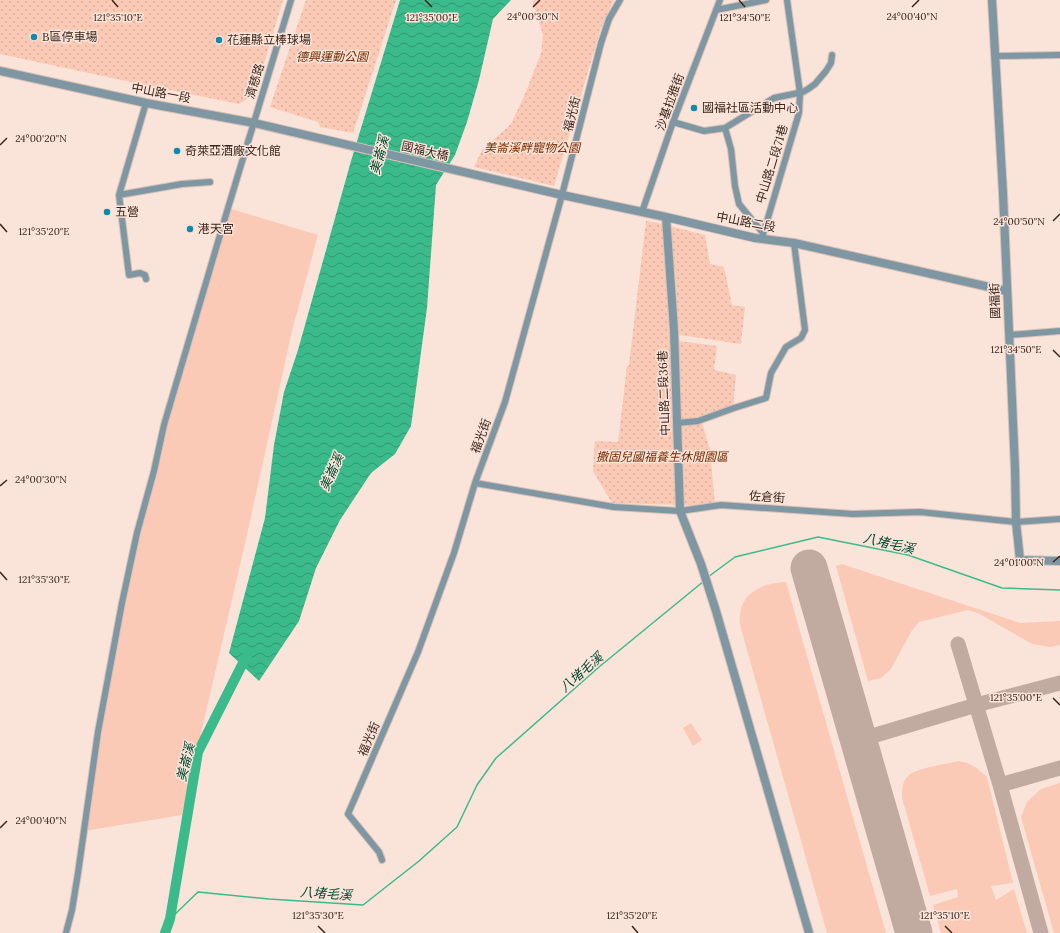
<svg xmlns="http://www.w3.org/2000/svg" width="1060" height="933" font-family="Lora,'Noto Sans TC',serif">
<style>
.grass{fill:#fbcab6}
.park{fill:url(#park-dots)}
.water{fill:url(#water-waves)}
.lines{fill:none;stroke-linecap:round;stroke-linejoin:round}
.stream{stroke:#3bbb8c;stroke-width:1.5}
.river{stroke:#3bbb8c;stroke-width:10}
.taxiway{stroke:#c1aaa0;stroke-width:15}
.runway{stroke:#c1aaa0;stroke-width:37}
.minor-casing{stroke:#d8c1b7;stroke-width:8}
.tertiary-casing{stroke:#d8c1b7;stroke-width:10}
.minor{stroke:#7e97a2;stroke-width:6}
.tertiary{stroke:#7e97a2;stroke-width:8}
.ticks{fill:none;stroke:#3c261d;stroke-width:1.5}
.poi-dot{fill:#0e8aac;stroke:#fae3d9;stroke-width:1.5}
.labels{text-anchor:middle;stroke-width:3;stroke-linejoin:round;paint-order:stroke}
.poi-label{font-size:12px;fill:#3c261d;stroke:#fae3d9;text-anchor:start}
.park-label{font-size:12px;font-style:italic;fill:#772b00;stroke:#fae3d9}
.street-label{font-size:12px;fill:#3c261d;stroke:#fae3d9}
.water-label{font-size:13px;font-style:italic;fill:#004a32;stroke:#fae3d9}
.ticks-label{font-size:10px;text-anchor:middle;fill:#3c261d;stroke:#fae3d9;stroke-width:3;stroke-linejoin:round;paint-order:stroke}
</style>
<defs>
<pattern id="park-dots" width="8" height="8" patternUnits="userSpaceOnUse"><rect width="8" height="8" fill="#fbcab6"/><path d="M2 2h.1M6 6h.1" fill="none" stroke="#d8ad9c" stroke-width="1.8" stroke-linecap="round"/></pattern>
<pattern id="water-waves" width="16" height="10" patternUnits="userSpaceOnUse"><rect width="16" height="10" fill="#3bbb8c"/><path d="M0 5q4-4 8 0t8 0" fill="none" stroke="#339872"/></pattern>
</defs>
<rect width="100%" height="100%" fill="#fae3d9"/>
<!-- grass -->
<path class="grass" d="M228 208 318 235 292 331 244 548 182 815 84 831 137 533Z
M842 564 1020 623 1060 621V645L1050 647 1032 644 978 613 968 610 919 622 911 632 891 669 881 678 868 681 836 566Z
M786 582 886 933H827L740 625C737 595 759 583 786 582Z
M691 723 702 740 693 746 683 728Z
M958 761C972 763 977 768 987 777L1013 883 991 886 996 900 1014 889 1027 933H941L933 905 958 897 957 889 930 896 902 798C902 790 902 781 909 775 917 768 947 764 958 761Z
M1060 783V933H1054L1021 817 1027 802 1041 789Z"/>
<!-- park -->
<path class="park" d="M0 0H283L255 94 239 104 140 84 0 54Z
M306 0H396L353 133 320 127 318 122 270 107Z
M534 0H614L601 28 554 186 474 167 482 150 511 124 525 94 541 53 543 35 533 3Z
M646 221 663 224 672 340 717 346 714 370 736 375 733 408 701 420 710 449 715 506 612 503 593 471 595 441 618 442 627 366 629 365Z
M670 226 705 235 710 264 724 267 732 305 745 307 741 344 679 335Z"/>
<!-- water -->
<path class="water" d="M400 0H511L493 19 479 80 467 122 455 155 436 185 427 308 411 426 395 454 371 473 340 520 316 568 299 621 259 681 229 653 265 518 274 445 284 392 298 350 351 161Z"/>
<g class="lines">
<!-- stream -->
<path class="stream" d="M708 577 735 557 818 537 908 555 1002 588 1060 590
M170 919 198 892 269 899 363 905 419 861 457 827 477 785 496 758 599 667 704 581"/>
<!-- river -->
<path class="river" d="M165 933 170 919 198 752 248 653"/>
<!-- taxiway -->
<path class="taxiway" d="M958 644 1000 785 1041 933
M859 740 976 705 1060 683
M1000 785 1060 768"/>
<!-- runway -->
<path class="runway" d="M809 568 914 933"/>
<defs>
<path id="minor" d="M716 10 766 0
M996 56 1060 55
M673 122 704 131 725 128 774 98 803 92 808 89 815 84 826 71 831 63 832 55
M725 128 731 149 735 186 739 204 763 233
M119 195 146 103
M642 212 673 122 720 0
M762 238 799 113 800 93 787 0
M146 279 145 275 140 273 129 275 119 195 182 184 210 182
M1009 335 1060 331
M677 423 698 421 734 408 766 398 771 373 786 347 801 338 805 330 794 243
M475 483 614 507 680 511 721 505 853 514 920 512 1016 522 1060 519
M382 860 379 852 348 814 418 652 454 553 475 483 505 402 562 195 601 43 609 19 620 0
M66 933 72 910 78 873 98 732 122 603 137 533 154 471 164 425 228 208 291 0"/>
<path id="tertiary" d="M992 0 1003 193 1015 468 1016 522 1020 560 1060 561
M0 71 146 103 254 123 562 195 666 217 755 238 794 243 1007 291
M666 217 674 330 680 511 701 564 716 611 809 933"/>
</defs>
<!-- minor casing -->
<use href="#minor" class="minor-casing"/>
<!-- tertiary casing -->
<use href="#tertiary" class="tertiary-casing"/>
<!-- minor -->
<use href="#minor" class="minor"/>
<!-- tertiary -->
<use href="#tertiary" class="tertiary"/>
</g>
<!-- ticks -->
<path class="ticks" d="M112 0 118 7M425 0 432 7M739 0 745 7M533 7 540 0M912 7 919 0M0 145 7 138M1053 221 1060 214M0 224 7 232M1053 350 1060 357M0 486 7 480M1053 562 1060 556M0 572 7 580M1053 698 1060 705M0 828 7 821M318 926 325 933M632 926 638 933M945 926 952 933"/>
<!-- markers -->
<g class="poi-dot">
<circle cx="34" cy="37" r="4"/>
<circle cx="219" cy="40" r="4"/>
<circle cx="694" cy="108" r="4"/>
<circle cx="177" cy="151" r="4"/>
<circle cx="107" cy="212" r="4"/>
<circle cx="190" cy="229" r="4"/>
</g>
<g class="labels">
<!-- poi labels -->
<g class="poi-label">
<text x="42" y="41">B區停車場</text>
<text x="227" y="44">花蓮縣立棒球場</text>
<text x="702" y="112">國福社區活動中心</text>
<text x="185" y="155">奇萊亞酒廠文化館</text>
<text x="115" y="216">五營</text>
<text x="198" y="233">港天宮</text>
</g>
<!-- park labels -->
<g class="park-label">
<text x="332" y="61">德興運動公園</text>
<text x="532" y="152">美崙溪畔寵物公園</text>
<text x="662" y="461">撒固兒國福養生休閒園區</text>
</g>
<!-- street labels -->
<g class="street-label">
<text transform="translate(255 81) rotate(-73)" y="4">濟慈路</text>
<text transform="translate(161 93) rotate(11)" y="4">中山路一段</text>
<text transform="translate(670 102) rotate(-70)" y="4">沙基拉雅街</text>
<text transform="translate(572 114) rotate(-76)" y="4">福光街</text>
<text transform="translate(425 151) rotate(13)" y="4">國福大橋</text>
<text transform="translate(772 164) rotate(-73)" y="4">中山路二段71巷</text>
<text transform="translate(746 222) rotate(11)" y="4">中山路二段</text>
<text transform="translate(995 301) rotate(-92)" y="4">國福街</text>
<text transform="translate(664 393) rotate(-92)" y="4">中山路二段36巷</text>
<text transform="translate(481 436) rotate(-70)" y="4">福光街</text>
<text transform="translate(767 497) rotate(4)" y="4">佐倉街</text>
<text transform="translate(369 739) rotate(-67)" y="4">福光街</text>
</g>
<!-- water labels -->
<g class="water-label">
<text transform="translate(379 155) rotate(-75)" y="5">美崙溪</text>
<text transform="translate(331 472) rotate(-66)" y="5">美崙溪</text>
<text transform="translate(889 543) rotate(13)" y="5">八堵毛溪</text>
<text transform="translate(581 672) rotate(-41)" y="5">八堵毛溪</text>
<text transform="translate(185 762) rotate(-76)" y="5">美崙溪</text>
<text transform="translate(326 893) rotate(4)" y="5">八堵毛溪</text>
</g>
</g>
<g class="ticks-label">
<text x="533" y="20">24°00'30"N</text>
<text x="912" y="20">24°00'40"N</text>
<text x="118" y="21">121°35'10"E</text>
<text x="432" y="21">121°35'00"E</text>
<text x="745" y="21">121°34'50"E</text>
<text x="41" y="142">24°00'20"N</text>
<text x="1019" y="225">24°00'50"N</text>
<text x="44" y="235">121°35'20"E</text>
<text x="1016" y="353">121°34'50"E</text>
<text x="41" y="483">24°00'30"N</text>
<text x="1019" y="566">24°01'00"N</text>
<text x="44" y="583">121°35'30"E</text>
<text x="1016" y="701">121°35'00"E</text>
<text x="41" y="824">24°00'40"N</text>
<text x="318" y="919">121°35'30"E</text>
<text x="632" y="919">121°35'20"E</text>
<text x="945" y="919">121°35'10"E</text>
</g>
</svg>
